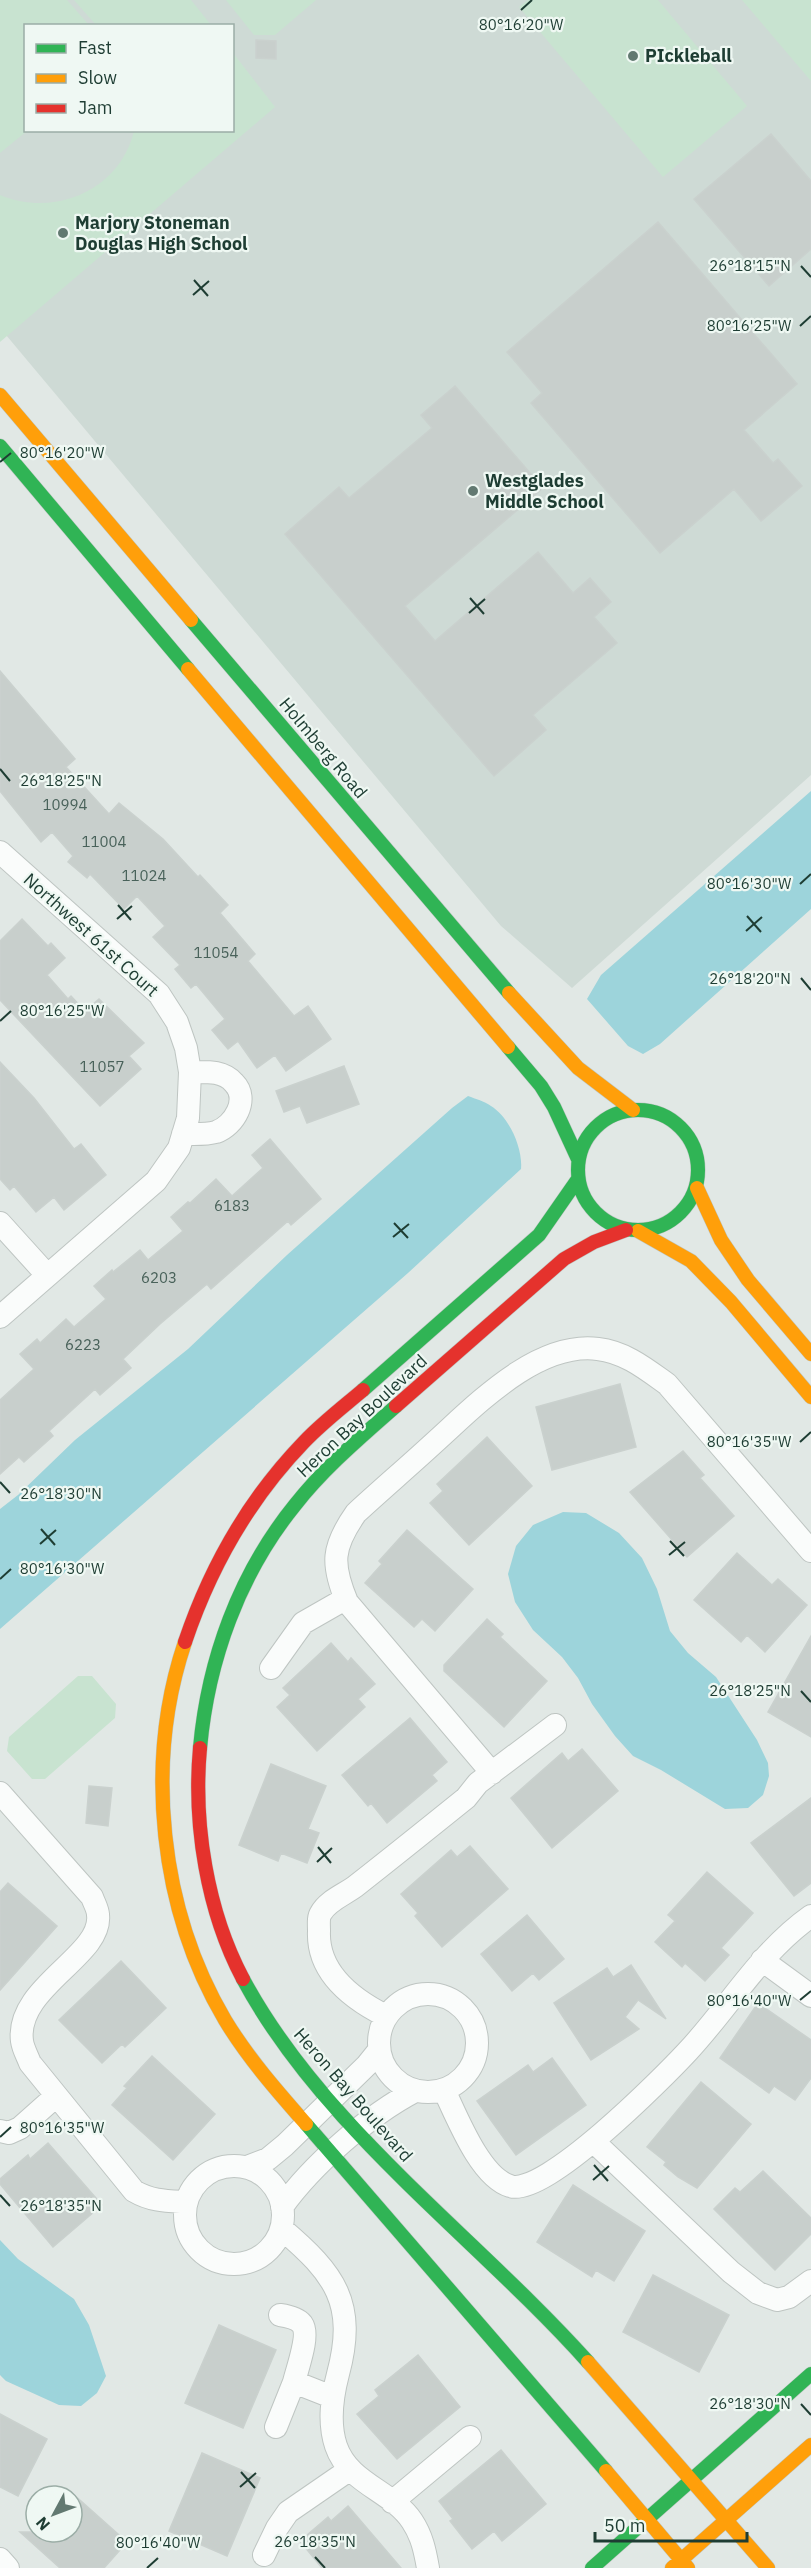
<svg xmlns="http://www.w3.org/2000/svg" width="811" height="2568" font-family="'IBM Plex Sans',sans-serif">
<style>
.built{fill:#cedad5;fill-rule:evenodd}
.green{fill:#c8e3d0}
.water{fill:#9dd4db}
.building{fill:#c8cfcc;stroke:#cad1ce;stroke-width:1.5}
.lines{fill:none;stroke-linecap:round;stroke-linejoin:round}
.street-casing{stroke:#bec5c2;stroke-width:24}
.fast-casing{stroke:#bdc6c2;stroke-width:15}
.slow-casing{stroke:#bdc6c2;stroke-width:15}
.jam-casing{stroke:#bdc6c2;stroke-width:15}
.street{stroke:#fafcfb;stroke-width:22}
.fast{stroke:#30b455;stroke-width:14}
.slow{stroke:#ff9f0a;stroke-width:14}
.jam{stroke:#e5322d;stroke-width:14}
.ticks{fill:none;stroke:#1e3d33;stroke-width:2}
.poi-dot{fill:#627971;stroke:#eff8f3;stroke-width:2}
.labels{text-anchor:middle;stroke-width:4.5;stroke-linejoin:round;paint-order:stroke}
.number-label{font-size:15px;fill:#49625a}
.poi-label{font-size:18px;font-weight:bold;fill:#1e3d33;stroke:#eff8f3;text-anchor:start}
.street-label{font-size:18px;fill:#1e3d33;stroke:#eff8f3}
.ticks-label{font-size:15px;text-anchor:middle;fill:#1e3d33;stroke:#eff8f3;stroke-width:4.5;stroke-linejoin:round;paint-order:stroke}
</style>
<rect width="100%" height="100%" fill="#e1e8e5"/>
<!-- built -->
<path class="built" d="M0 0H811V775L572 988 501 926 6 335 0 338ZM26 26H232V130H26Z"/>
<!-- green -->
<path class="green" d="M0 0H67L89 25 26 26 27 131 0 153Z
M74 0H191L211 25H96Z
M226 0H316L275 35H254Z
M528 0H658L747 106 663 177 519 7Z
M742 0H811V81Z
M233 53 275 107 0 342V195C55 218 120 190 134 131L232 130Z
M78 1676H92L116 1704 115 1718 45 1779H32L7 1751 9 1737Z"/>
<!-- water -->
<path class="water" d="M811 791V909L660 1044 643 1054 628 1046 587 999 601 975Z
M468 1096C476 1099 484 1101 491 1106 509 1117 523 1148 521 1169L408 1273 0 1629V1509L18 1495 75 1440 188 1349 287 1255 452 1108Z
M563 1512 586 1513 619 1533 642 1558 657 1589 670 1631 688 1653 716 1677 757 1740 768 1763 769 1776 763 1795 748 1808 725 1809 661 1770 633 1756 615 1736 592 1704 578 1678 562 1657 533 1630 515 1602 508 1574 516 1546 533 1525Z
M0 2240 18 2259 74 2299 89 2325 106 2376 97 2393 81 2406 59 2405 6 2381 0 2375Z"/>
<!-- building -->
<path class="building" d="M256 40 276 41V59L256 58Z
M771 134 811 181V249L769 286 694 199Z
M658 222 797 384 744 430 773 463 778 459 802 486 761 521 734 489 660 553 531 403 542 393 507 352Z
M455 386 543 488 405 606 435 641 538 552 573 593 590 578 611 602 594 617 617 643 533 715 546 730 494 776 285 534 339 487 349 498 432 428 421 415Z
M0 671 75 759 66 767 109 814 119 803 163 839 198 877 200 875 228 905 220 913 255 954 248 961 294 1016 308 1006 331 1039 286 1071 275 1055 257 1068 238 1041 228 1049 212 1030 225 1019 196 984 191 988 175 969 180 965 153 937 165 926 137 896 124 909 90 874 87 878 68 862 73 856 52 832 41 842 0 791Z
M22 919 48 946 51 943 65 958 47 975 68 999 71 996 85 1011 99 999 144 1043 129 1056 141 1069 100 1106 0 1000V941Z
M0 1062 34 1098 74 1149 81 1144 106 1175 64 1210 54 1197 36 1212 14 1186 10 1190 0 1179Z
M344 1066 359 1104 307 1123 300 1106 284 1112 276 1091Z
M270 1139 321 1199 291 1225 288 1221 211 1289 207 1284 160 1324 123 1359 131 1368 100 1395 95 1389 49 1431 53 1436 24 1462 19 1457 0 1474V1400L34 1369 20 1354 37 1339 40 1343 66 1319 74 1327 106 1299 94 1286 112 1270 113 1272 140 1250 148 1260 183 1231 171 1217 188 1202 190 1203 216 1179 232 1196 263 1168 252 1155Z
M620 1384 636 1447 552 1470 536 1407Z
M487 1437 532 1486 469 1545 430 1503 443 1491 437 1484Z
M683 1451 704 1475 700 1478 734 1516 687 1557 630 1492Z
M407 1530 473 1589 435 1631 422 1619 414 1627 365 1583 382 1564 379 1561Z
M737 1553 772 1585 778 1579 807 1605 765 1652 747 1635 741 1642 694 1600Z
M487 1619 503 1634 500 1637 547 1681 504 1727 444 1671V1665Z
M811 1636V1737L768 1712Z
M331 1643 348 1662 351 1658 375 1684 358 1699 365 1707 317 1751 277 1707 290 1695 283 1688Z
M410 1718 447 1762 432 1775 437 1781 387 1823 371 1803 368 1806 342 1775Z
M582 1749 618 1791 552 1848 511 1798 562 1753 568 1761Z
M271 1764 326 1786 308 1829 319 1833 307 1863 281 1853 278 1861 239 1845Z
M89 1786 112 1788 108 1826 86 1823Z
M811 1798V1883L794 1896 751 1843Z
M470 1846 508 1889 442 1947 415 1916 418 1913 401 1894 451 1850 457 1857Z
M707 1872 753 1913 721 1948 729 1955 705 1981 685 1963 682 1967 655 1942 675 1921 668 1915Z
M8 1883 57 1926 0 1990V1892Z
M527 1915 564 1959 539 1980 533 1973 512 1991 481 1954Z
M121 1961 166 2008 125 2047 122 2044 102 2063 59 2020Z
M631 1965 666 2019 638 2000 625 2017 639 2029 591 2060 554 2003 607 1968 613 1977Z
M758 2003 811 2040V2078L795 2100 774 2086 769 2093 720 2058Z
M152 2056 215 2114 173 2160 112 2105 127 2088 124 2086Z
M552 2058 586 2105 516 2155 477 2101 528 2065 533 2072Z
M701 2082 751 2124 697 2188 678 2177 664 2165 666 2162 647 2147Z
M48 2143 102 2205 53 2247 0 2184V2179L28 2155 30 2159Z
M763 2171 811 2218V2234L775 2270 714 2209 735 2188 740 2192Z
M573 2185 645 2231 614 2281 596 2270 592 2277 537 2242Z
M653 2275 729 2315 699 2372 623 2332Z
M219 2325 276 2350 243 2428 185 2403Z
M418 2355 460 2407 397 2459 357 2414 379 2396 375 2390Z
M0 2414 47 2439 18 2496 0 2487Z
M501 2450 546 2504 502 2541 494 2531 472 2549 450 2521 453 2519 439 2501Z
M202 2453 260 2478 227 2556 169 2531Z
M72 2493 127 2542 104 2568H60L20 2532H72Z
M348 2506 401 2568H322L300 2541 328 2517 331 2521Z"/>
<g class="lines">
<defs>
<path id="street" d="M0 852 159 994 177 1022 186 1048 190 1072 188 1118 179 1148 156 1181 0 1317
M183 1134C194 1134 205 1135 216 1132 234 1126 250 1099 234 1083 223 1070 205 1072 190 1072
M0 1223 47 1275
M271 1668 303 1623 345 1599
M492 1773 347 1602C331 1564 332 1547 356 1513 382 1489 409 1466 435 1442 476 1405 537 1341 598 1349 625 1352 646 1369 667 1384L811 1551
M0 1793 92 1897C94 1903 98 1909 98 1915 103 1956 15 1987 22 2041 23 2049 28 2057 30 2063L134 2191C151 2201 166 2201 185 2202
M762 1960 811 1996
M379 2043a49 49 0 1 1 98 0a49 49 0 1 1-98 0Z
M386 2016C352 1999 317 1973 319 1931 319 1925 318 1917 321 1913 328 1900 346 1894 357 1885 394 1856 430 1827 466 1798L478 1783 555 1725
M444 2090C457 2117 480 2177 510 2186 544 2198 663 2078 688 2051 730 2006 760 1952 811 1916
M0 2131 9 2133 20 2128 56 2096
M593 2141 731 2272 758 2293 777 2300 789 2297 811 2281
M185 2215a49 49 0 1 1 98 0a49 49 0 1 1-98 0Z
M247 2167 268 2159 285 2145 367 2065 379 2050
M282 2207C312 2165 369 2115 415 2091
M282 2229C335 2274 357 2303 338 2374 332 2397 328 2422 336 2446 349 2484 391 2490 412 2521 422 2536 425 2551 428 2568
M280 2315C287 2316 297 2318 302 2324 310 2335 297 2369 294 2382
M276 2427 294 2382 332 2397
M392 2502 470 2437
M264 2555 277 2528 288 2512 349 2470
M0 2559 8 2568"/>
<path id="fast" d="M0 446 188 669
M191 620 509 993
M508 1047 541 1086 554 1107 578 1159
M578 1170a60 60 0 1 1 120 0a60 60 0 1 1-120 0Z
M363 1390 539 1235 578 1179
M200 1748C208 1660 239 1574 295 1505 324 1468 361 1437 396 1406
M243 1979C323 2128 476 2237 588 2362
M306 2124 606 2471
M592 2568 811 2374"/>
<path id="slow" d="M0 395 191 620
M188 669 508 1047
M509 993 578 1068 633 1110
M697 1188 721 1240 748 1280 811 1354
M638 1231 691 1261 731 1302 811 1397
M185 1642C144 1764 160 1910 225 2020 248 2058 277 2091 306 2124
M588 2362 768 2568
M606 2471 688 2568
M672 2568 811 2445"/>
<path id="jam" d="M396 1406 564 1259 594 1242 626 1230
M185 1642C210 1568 249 1499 304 1442 322 1423 343 1407 363 1390
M200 1748C193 1824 207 1911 243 1979"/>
</defs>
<!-- street casing -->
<use href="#street" class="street-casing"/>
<!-- fast casing -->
<use href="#fast" class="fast-casing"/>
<!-- slow casing -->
<use href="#slow" class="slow-casing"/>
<!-- jam casing -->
<use href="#jam" class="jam-casing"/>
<!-- street -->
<use href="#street" class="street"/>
<!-- fast -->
<use href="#fast" class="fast"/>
<!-- slow -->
<use href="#slow" class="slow"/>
<!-- jam -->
<use href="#jam" class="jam"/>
</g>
<!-- ticks -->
<path class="ticks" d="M521 10 532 0M801 266 811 277M194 280 208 296M193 295 209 281M800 326 811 316M0 462 11 453M470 598 484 614M469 613 485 599M0 769 10 781M800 884 811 874M118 905 131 920M747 916 761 932M117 919 132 906M746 931 762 917M801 978 811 990M0 1021 11 1011M394 1223 408 1238M393 1237 409 1224M800 1442 811 1432M0 1482 10 1493M41 1529 55 1545M670 1541 684 1556M40 1544 56 1530M669 1555 685 1542M0 1579 11 1569M801 1691 811 1702M318 1847 331 1863M317 1862 332 1848M800 2000 811 1991M0 2137 11 2127M594 2165 608 2181M593 2180 609 2166M0 2195 10 2206M801 2404 811 2415M241 2472 255 2488M240 2487 256 2473M315 2557 325 2568M147 2568 158 2558"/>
<!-- markers -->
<g class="poi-dot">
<circle cx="633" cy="56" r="6"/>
<circle cx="63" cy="233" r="6"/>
<circle cx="473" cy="491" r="6"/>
</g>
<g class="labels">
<!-- number labels -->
<g class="number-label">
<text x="65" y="810">10994</text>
<text x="104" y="847">11004</text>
<text x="144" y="881">11024</text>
<text x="216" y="958">11054</text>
<text x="102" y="1072">11057</text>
<text x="232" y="1211">6183</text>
<text x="159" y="1283">6203</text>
<text x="83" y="1350">6223</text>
</g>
<!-- poi labels -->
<g class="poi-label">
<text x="645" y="62">PIckleball</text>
<text x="75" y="229">Marjory Stoneman<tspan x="75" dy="21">Douglas High School</tspan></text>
<text x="485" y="487">Westglades<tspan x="485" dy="21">Middle School</tspan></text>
</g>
<!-- street labels -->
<g class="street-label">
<text transform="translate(323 748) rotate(50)" y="6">Holmberg Road</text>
<text transform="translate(91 935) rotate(42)" y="6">Northwest 61st Court</text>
<text transform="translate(362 1416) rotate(-43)" y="6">Heron Bay Boulevard</text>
<text transform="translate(353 2095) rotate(49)" y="6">Heron Bay Boulevard</text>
</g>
</g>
<g class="ticks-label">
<text x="521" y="30">80°16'20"W</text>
<text x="750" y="271">26°18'15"N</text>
<text x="749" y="331">80°16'25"W</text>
<text x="62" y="458">80°16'20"W</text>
<text x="61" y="786">26°18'25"N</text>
<text x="749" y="889">80°16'30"W</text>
<text x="750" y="984">26°18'20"N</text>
<text x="62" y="1016">80°16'25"W</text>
<text x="749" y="1447">80°16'35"W</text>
<text x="61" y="1499">26°18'30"N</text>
<text x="62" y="1574">80°16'30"W</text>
<text x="750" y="1696">26°18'25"N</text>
<text x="749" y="2006">80°16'40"W</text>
<text x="62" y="2133">80°16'35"W</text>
<text x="61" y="2211">26°18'35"N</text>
<text x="750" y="2409">26°18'30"N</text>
<text x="315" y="2547">26°18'35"N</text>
<text x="158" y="2548">80°16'40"W</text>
</g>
<!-- legend -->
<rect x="24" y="24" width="210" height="108" fill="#eff8f3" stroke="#9bada6" stroke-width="1.5"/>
<rect x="36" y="44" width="30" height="9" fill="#30b455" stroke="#9bada6" stroke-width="1.5"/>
<text x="78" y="54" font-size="18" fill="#1e3d33">Fast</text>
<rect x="36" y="74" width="30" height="9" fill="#ff9f0a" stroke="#9bada6" stroke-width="1.5"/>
<text x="78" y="84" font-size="18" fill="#1e3d33">Slow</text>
<rect x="36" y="104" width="30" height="9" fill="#e5322d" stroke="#9bada6" stroke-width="1.5"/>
<text x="78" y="114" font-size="18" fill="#1e3d33">Jam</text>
<!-- north arrow -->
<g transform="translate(54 2514) rotate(229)"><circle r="28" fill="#eff8f3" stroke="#9bada6" stroke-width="1.5"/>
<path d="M0-4.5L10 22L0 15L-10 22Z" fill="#627971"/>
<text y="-9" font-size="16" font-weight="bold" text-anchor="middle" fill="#1e3d33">N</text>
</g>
<!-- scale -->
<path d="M595 2532v9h152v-9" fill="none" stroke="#1e3d33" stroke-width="3"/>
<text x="604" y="2532" font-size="18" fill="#1e3d33" stroke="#eff8f3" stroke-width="4.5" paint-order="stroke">50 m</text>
</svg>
